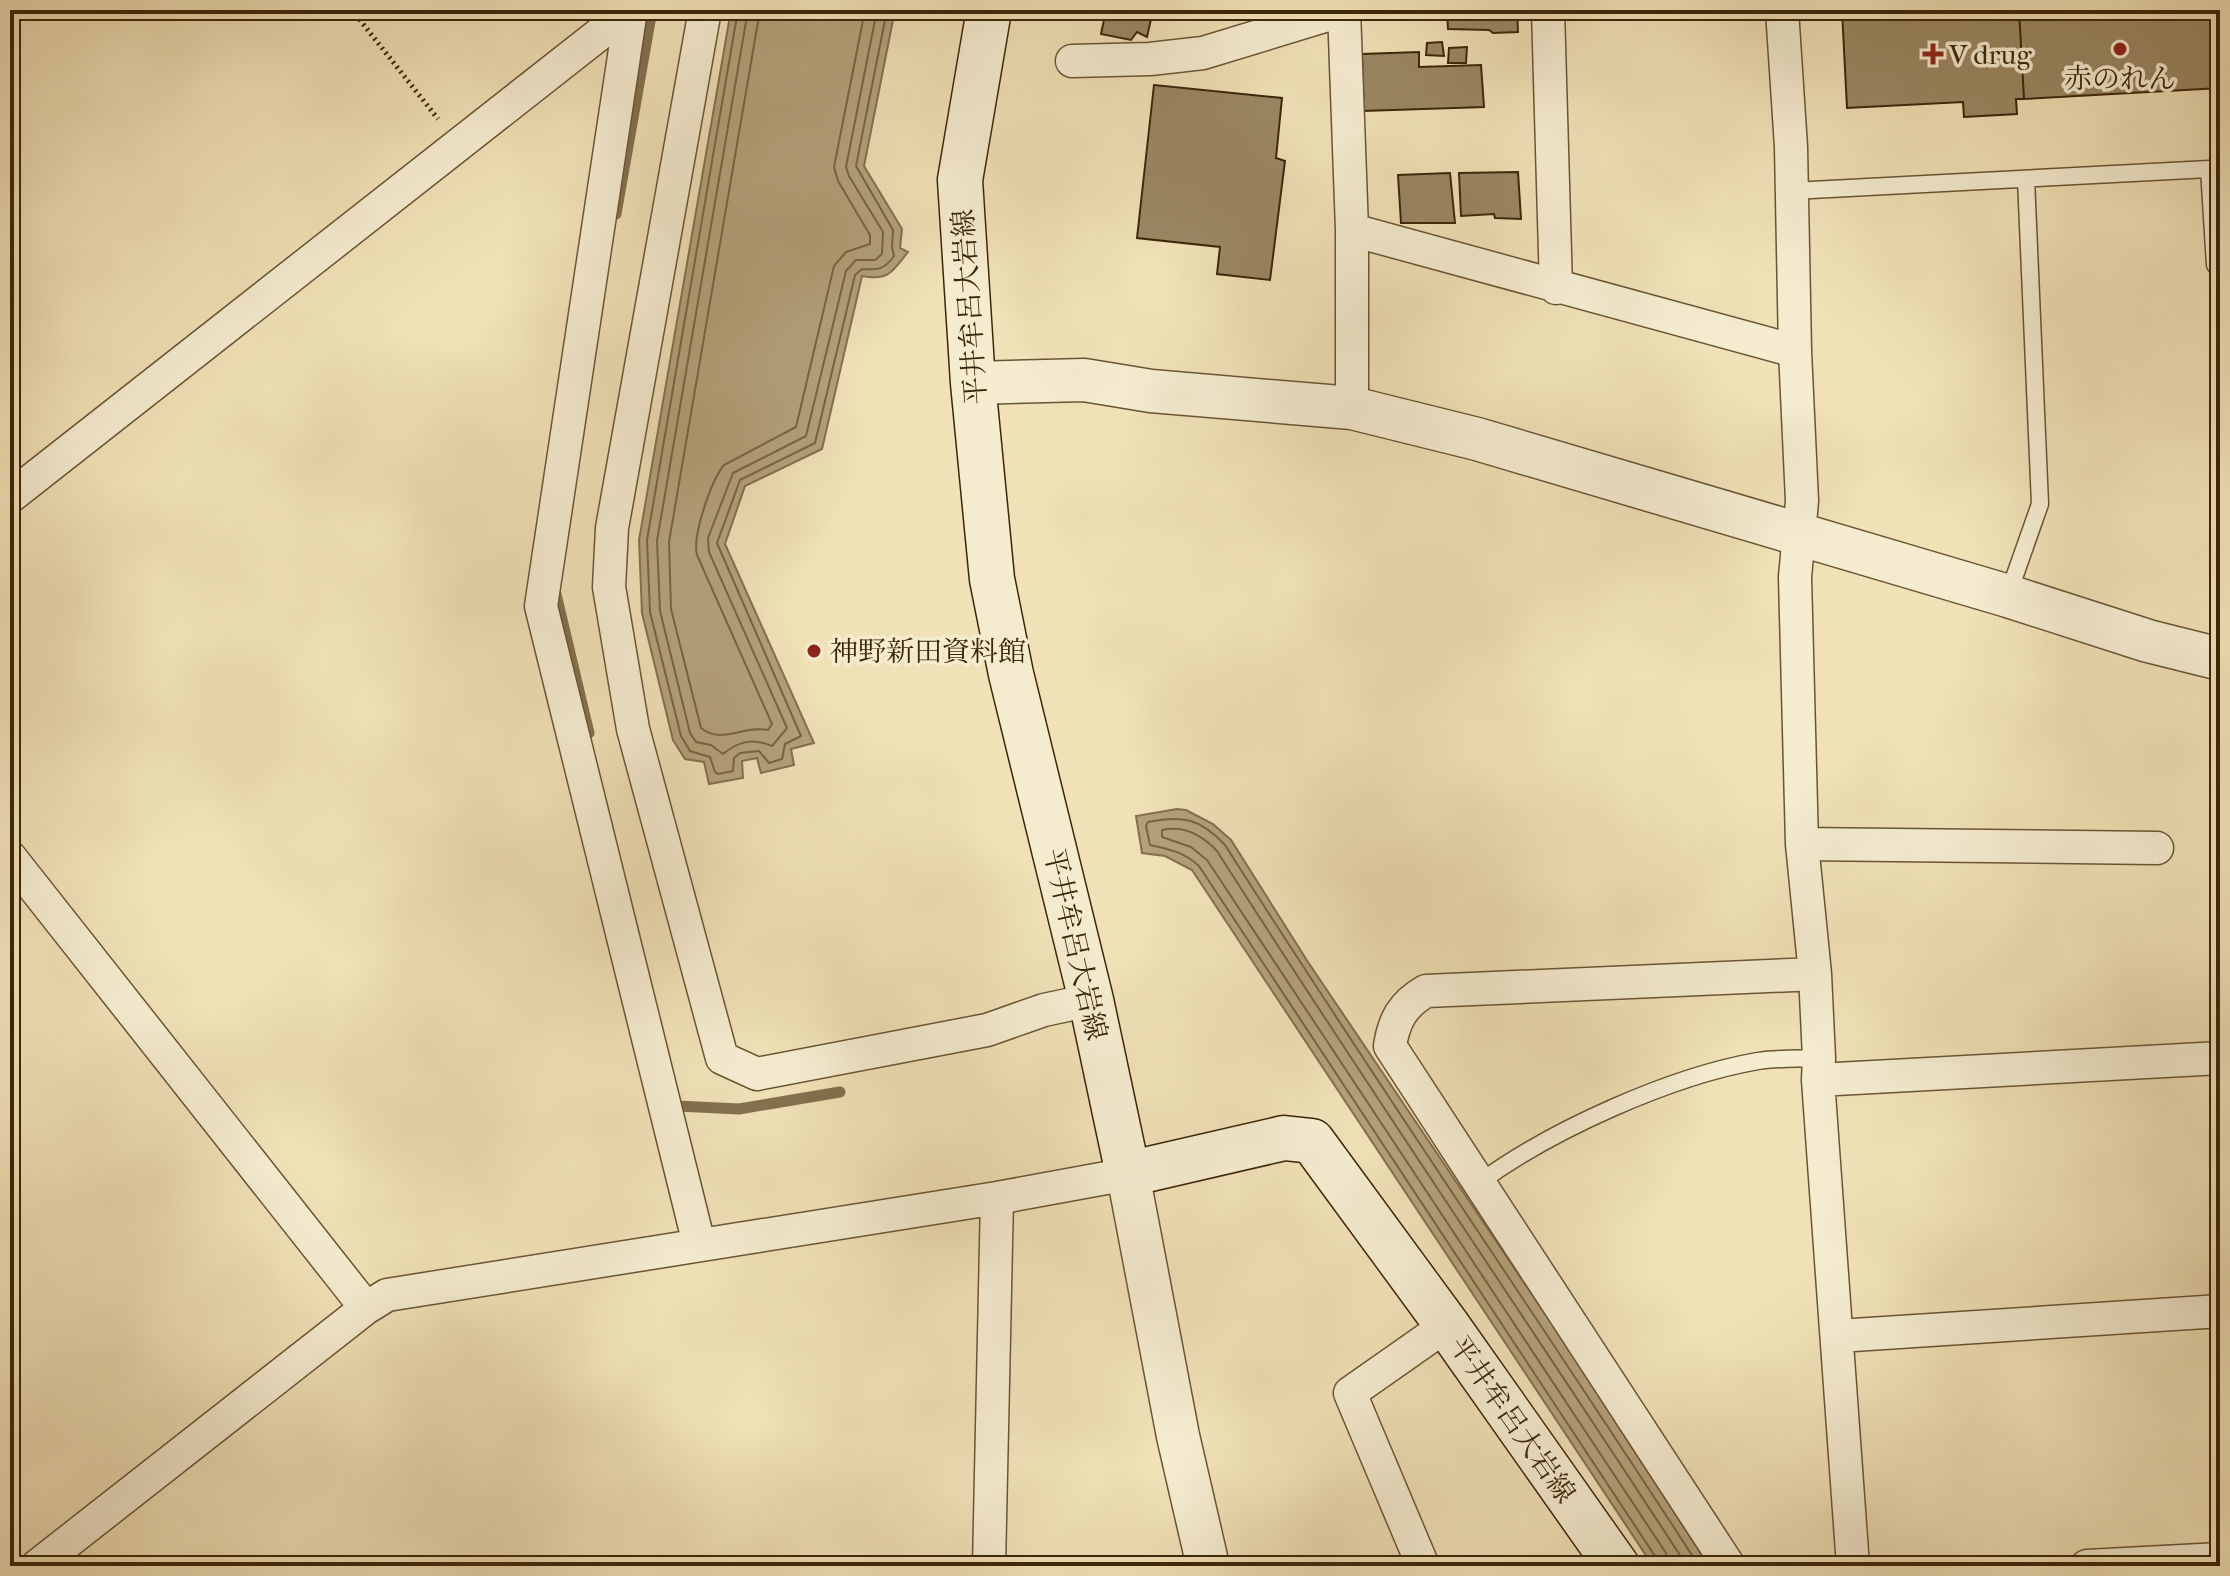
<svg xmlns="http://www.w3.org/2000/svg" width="2230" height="1576" font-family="'IM FELL French Canon','Noto Serif JP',serif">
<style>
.water{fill:#b3a17b;stroke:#83704d;stroke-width:2}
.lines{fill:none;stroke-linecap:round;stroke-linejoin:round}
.shore{stroke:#786442;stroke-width:2}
.stream{stroke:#83704d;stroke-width:11}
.building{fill:#9a8763;stroke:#3c2609;stroke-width:2}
.service-casing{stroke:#695534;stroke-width:19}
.minor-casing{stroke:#695534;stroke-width:35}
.tertiary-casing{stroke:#695534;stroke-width:45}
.secondary-casing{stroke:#3c2609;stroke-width:47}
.path{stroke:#3c2609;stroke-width:5;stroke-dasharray:2 4;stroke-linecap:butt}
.service{stroke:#f5ecd0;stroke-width:16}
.minor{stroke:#f5ecd0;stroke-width:32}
.tertiary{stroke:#f5ecd0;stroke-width:42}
.secondary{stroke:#f5ecd0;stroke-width:44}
.poi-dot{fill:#8f2418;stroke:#f5ecd0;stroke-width:3}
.labels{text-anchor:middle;stroke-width:7;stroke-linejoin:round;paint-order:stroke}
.poi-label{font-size:28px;fill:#3c2609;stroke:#f5ecd0;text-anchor:start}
.street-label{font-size:28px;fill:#3c2609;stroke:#f5ecd0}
</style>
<rect width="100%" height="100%" fill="#f0e1b6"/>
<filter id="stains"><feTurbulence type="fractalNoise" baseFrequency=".0025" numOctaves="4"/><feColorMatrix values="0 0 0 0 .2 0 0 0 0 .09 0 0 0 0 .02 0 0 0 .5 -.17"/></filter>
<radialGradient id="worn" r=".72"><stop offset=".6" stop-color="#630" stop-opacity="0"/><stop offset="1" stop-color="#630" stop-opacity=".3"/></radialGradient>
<!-- water -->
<path class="water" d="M731 10H895L864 166 902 229 900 248 908 252C892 272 889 281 862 276L822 449 745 486 725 544 814 743 791 749 794 765 761 773 757 758 742 761 743 778 709 784 704 762 685 759 673 740 642 613 639 540Z
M1177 809 1186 810 1213 824 1231 840 1308 962 1554 1327 1709 1566H1653L1192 870 1165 856 1142 853 1136 816Z"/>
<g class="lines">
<!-- shore -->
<path class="shore" d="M738 10 647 540 650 612 681 736 690 751 710 757 715 772 718 774 733 771 734 758 740 753 759 751 769 763 782 759 785 744 801 736 717 543 740 480 815 443 855 275 862 269C878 270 884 270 894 256L892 247 893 230 856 166 887 10
M748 10 657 541 660 611 690 733 696 742 711 745 723 754C739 741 752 738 772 746L787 728 709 552 708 538 733 473 806 436 846 271 856 260H875L882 254 883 232 849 176 846 167 877 10
M760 10 669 542 671 609 701 728C722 745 742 725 768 730L772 724 697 555C692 536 711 481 724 465L796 427 834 266 846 252 870 244V235L838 181 834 167 865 10
M1659 1566 1657 1559 1199 866C1184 852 1169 849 1150 845L1146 826 1148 822C1182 815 1200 818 1225 845 1379 1088 1543 1325 1699 1566
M1669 1566 1666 1553 1207 860 1191 847 1162 837V830C1184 825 1202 835 1217 851 1370 1092 1532 1327 1687 1566"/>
<!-- stream -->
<path class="stream" d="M616 214 652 10
M555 590 589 733
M674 1096 677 1106 739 1109 840 1092"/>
</g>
<!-- building -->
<path class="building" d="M1106 10H1153L1147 37 1137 32 1131 40 1101 34Z
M1447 10H1517L1518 32 1493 33 1489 30 1448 29Z
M1842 10H2019L2024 99H2016L2017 114 1964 117 1963 102 1847 108Z
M2019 10H2220V88L2024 99Z
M1442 42 1444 56 1426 55 1427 43Z
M1467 47 1466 63H1448L1449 48Z
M1419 52V67L1481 65 1484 107 1363 111 1362 54Z
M1154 85 1282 98 1276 158 1285 161 1270 280 1217 274 1220 247 1137 238Z
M1518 172 1521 219 1495 218 1494 214 1461 216 1459 173Z
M1450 173 1455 223H1401L1398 175Z"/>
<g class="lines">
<defs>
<path id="service" d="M1792 191 2209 169 2215 265H2220
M2008 595 2040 504 2026 179
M1479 1183C1551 1130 1671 1076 1758 1061 1778 1058 1799 1059 1819 1058"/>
<path id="minor" d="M631 10 541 606 699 1244
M705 10 612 528 609 587 633 729 722 1058 757 1074 987 1030 1044 1010 1091 1000
M1344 10 1352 230V408
M1548 10 1556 288
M1782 10 1791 147 1795 351 1802 501 1795 577 1802 844 1815 974 1819 1058 1818 1080 1853 1566
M1072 61 1150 59 1203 53 1344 10
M1352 230 1795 351
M10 497 630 10
M1802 844 2157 848
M10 857 366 1308
M1818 1080 2220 1058
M1838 1336 2220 1311
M37 1566 366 1308 387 1295 997 1198 1128 1174
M989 1566 997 1198
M1423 1566 1350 1393 1447 1325
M1729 1566 1390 1046C1394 1020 1403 1004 1426 991L1815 974
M2087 1566 2220 1559"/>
<path id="tertiary" d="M973 383 1084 380 1151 391 1352 408 1477 439 2008 596 2148 641 2220 659
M1128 1174 1178 1436 1208 1566"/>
<path id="secondary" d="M989 10 960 180 973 383 992 579 1011 674 1091 1000 1128 1174 1284 1138 1312 1141 1447 1325 1617 1566"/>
</defs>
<!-- service casing -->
<use href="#service" class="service-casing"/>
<!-- minor casing -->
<use href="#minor" class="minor-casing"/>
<!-- tertiary casing -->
<use href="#tertiary" class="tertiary-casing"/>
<!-- secondary casing -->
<use href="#secondary" class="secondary-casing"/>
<!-- path -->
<path class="path" d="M352 10 438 119"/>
<!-- service -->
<use href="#service" class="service"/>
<!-- minor -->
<use href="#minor" class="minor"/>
<!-- tertiary -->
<use href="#tertiary" class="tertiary"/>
<!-- secondary -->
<use href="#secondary" class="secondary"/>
</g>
<!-- markers -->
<g class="poi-dot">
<circle cx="2120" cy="49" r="8"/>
<path d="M1929 42h8v8h8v8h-8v8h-8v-8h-8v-8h8z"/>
<circle cx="814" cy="651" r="8"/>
</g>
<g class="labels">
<!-- poi labels -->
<g class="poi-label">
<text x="1949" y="64">V drug</text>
<text x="2120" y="88" text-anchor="middle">赤のれん</text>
<text x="830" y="661">神野新田資料館</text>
</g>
<!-- street labels -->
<g class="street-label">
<text transform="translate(969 307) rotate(-94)" y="10">平井牟呂大岩線</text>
<text transform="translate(1076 944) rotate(77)" y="10">平井牟呂大岩線</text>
<text transform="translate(1513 1419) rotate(55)" y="10">平井牟呂大岩線</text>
</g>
</g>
<!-- margin -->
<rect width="2230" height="1576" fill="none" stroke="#f0e1b6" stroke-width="40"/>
<rect x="12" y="12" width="2206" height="1552" fill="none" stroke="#3c2609" stroke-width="4"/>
<rect x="20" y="20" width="2190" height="1536" fill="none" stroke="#3c2609" stroke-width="2"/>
<rect width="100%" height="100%" filter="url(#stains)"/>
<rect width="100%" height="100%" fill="url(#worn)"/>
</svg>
